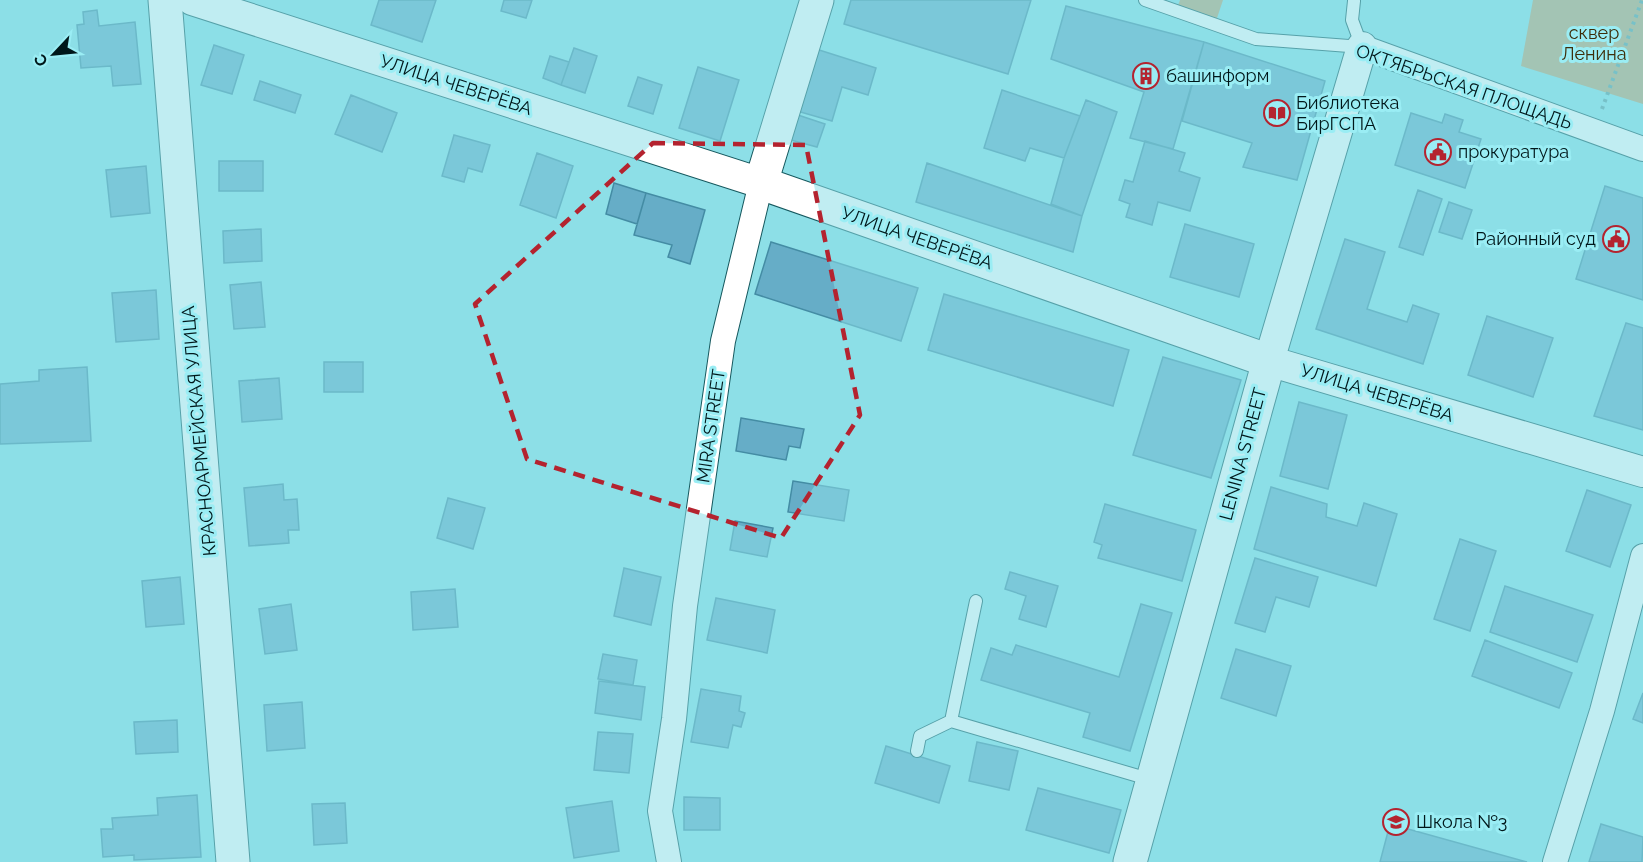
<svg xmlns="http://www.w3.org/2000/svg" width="1643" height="862" font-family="Raleway,sans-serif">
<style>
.green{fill:#bea577}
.building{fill:#66adc7;stroke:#448ca4;stroke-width:1.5}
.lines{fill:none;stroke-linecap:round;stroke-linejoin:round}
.service-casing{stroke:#15585e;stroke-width:14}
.minor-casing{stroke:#15585e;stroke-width:26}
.tertiary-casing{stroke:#15585e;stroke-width:32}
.secondary-casing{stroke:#15585e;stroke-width:35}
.path{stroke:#5e9da3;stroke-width:4;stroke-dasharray:3 4.5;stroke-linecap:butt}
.service{stroke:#fff;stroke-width:12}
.minor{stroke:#fff;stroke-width:24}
.tertiary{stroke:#fff;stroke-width:30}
.secondary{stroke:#fff;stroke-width:33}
.marked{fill:none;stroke:#b4232f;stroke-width:4.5;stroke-dasharray:12 8;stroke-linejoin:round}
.labels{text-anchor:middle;stroke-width:6;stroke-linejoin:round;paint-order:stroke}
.park-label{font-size:18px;fill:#3e2e0a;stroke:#9aedf4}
.poi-label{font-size:18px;fill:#00171a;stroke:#9aedf4;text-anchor:start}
.street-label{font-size:18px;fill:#00171a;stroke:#9aedf4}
</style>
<rect width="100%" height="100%" fill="#8ddfe7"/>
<!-- green -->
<path class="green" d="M1180 0H1223L1216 21 1177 8Z
M1533 0H1643V104L1521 66Z"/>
<!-- building -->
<path class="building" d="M379 0H436L422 42 371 25Z
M504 0H532L526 18 501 11Z
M851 0H1031L1008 74 844 24Z
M1066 6 1204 42 1173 149 1130 138 1144 92 1051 59Z
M97 10 99 26 135 22 141 84 113 86 111 66 81 68 77 25 84 24 83 12Z
M1204 42 1325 81 1297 180 1243 167 1252 143 1182 121Z
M214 45 244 55 232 94 201 85Z
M574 48 597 56 585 93 561 85Z
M816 49 876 68 868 95 842 87 832 121 797 111Z
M550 56 569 62 561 85 543 78Z
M698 67 739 80 720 141 679 128Z
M638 77 662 85 653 114 628 106Z
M260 81 301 95 295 113 254 100Z
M1002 90 1080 116 1064 158 1030 148 1025 161 984 148Z
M351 95 397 113 382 152 335 134Z
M1086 100 1117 112 1082 216 1051 204 1064 158Z
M1411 113 1442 123 1445 114 1463 120 1459 132 1481 139 1465 188 1395 165Z
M795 114 825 124 817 147 787 139Z
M454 135 490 145 482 172 468 168 464 182 442 176Z
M1145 141 1185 153 1179 171 1200 178 1190 211 1158 202 1152 225 1126 217 1130 204 1119 200 1125 180 1133 182Z
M537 153 573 166 556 218 520 205Z
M219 161H263V191H219Z
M927 163 1082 216 1073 252 916 202Z
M146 166 150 213 111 217 106 170Z
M614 183 646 193 637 224 606 214Z
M1605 186 1643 198V300L1576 279Z
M1418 190 1442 199 1423 255 1399 247Z
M646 193 705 210 690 264 668 257 672 245 634 235Z
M1449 202 1472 210 1462 239 1439 232Z
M1185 224 1254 244 1239 297 1170 277Z
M261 229 262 261 224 263 223 231Z
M1345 239 1385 252 1367 309 1407 322 1413 305 1439 314 1423 364 1316 329Z
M771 242 918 288 901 341 755 294Z
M261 282 265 327 234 329 230 285Z
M156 290 159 339 116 342 112 293Z
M944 294 1129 350 1113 406 928 350Z
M1487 316 1553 338 1533 397 1468 375Z
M1626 323 1643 328V430L1594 416Z
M1163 357 1241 380 1211 478 1133 455Z
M324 362H363V392H324Z
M87 367 91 441 0 444V384L39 381V370Z
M279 378 282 419 242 422 239 381Z
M1299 402 1347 415 1328 489 1280 476Z
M741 418 804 429 800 448 789 446 786 460 736 451Z
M793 481 849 490 844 521 788 512Z
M283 484 284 500 297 499 299 530H288L289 543 249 546 244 488Z
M1271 487 1327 504 1326 517 1357 526 1364 503 1397 514 1376 586 1254 549Z
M1587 490 1631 505 1610 567 1566 551Z
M448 498 485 508 473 549 437 538Z
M1105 504 1196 530 1182 581 1098 558 1102 545 1094 542Z
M735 521 773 528 767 557 730 550Z
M1460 539 1496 551 1470 631 1434 619Z
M1255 558 1318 577 1309 607 1276 597 1265 632 1235 623Z
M624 568 661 577 651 625 614 616Z
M1010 572 1058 586 1046 627 1019 619 1026 596 1005 589Z
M180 577 184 624 146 627 142 581Z
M1505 586 1593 615 1577 662 1490 632Z
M455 589 458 627 413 630 411 592Z
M716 598 775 610 767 653 707 640Z
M291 604 297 650 265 654 259 609Z
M1141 604 1172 613 1130 751 1083 737 1090 713 981 680 991 648 1012 655 1016 645 1119 677Z
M1485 640 1572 673 1559 708 1472 676Z
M1236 649 1291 666 1276 716 1221 698Z
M603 654 637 660 633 685 598 679Z
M599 681 645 687 641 720 595 713Z
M701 689 741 696 739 711 745 713 741 727 733 725 728 748 691 742Z
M1643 693V723L1633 719Z
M302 702 305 748 267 751 264 705Z
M177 720 178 752 136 754 134 722Z
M598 732 633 734 629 773 594 770Z
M977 742 1018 751 1009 790 969 781Z
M886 746 950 766 939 803 875 783Z
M1038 788 1121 810 1109 853 1026 830Z
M197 795 201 857 134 860V855L103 857 101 829H113L112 818 158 815 157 798Z
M684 797 720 798V830H684Z
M612 801 619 851 574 858 566 808Z
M345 803 347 843 314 845 312 804Z
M1390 824 1527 862H1380Z
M1601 824 1643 837 1642 862H1589Z"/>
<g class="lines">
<defs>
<path id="service" d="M1145 0 1256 39 1362 47 1352 20 1354 1
M976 601 951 721 1152 780
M917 751 920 736 951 721"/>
<path id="minor" d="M1362 47 1643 149
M669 862 660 811 674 719 685 606 723 341 761 183
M1555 862 1602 711 1643 556"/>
<path id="tertiary" d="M192 0 761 183
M1362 47 1269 361 1643 472"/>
<path id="secondary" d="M165 0 233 862
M817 0 761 183 1269 361 1130 862"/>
</defs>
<!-- service casing -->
<use href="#service" class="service-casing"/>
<!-- minor casing -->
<use href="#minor" class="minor-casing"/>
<!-- tertiary casing -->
<use href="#tertiary" class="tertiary-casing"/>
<!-- secondary casing -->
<use href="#secondary" class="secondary-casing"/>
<!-- path -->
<path class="path" d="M1602 109 1642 0"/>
<!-- service -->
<use href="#service" class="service"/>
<!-- minor -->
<use href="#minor" class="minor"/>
<!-- tertiary -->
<use href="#tertiary" class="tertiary"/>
<!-- secondary -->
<use href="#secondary" class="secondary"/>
</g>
<!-- marked area -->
<path d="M0 0H1643V862H0ZM653 143 806 145 860 415 781 538 527 459 475 304Z" fill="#8ddfe7" fill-opacity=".55" fill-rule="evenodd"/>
<path class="marked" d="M653 143 806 145 860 415 781 538 527 459 475 304Z"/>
<!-- icons -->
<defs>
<symbol id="building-ring" viewBox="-11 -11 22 22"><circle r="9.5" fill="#9aedf4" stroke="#b4232f" stroke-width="1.5"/><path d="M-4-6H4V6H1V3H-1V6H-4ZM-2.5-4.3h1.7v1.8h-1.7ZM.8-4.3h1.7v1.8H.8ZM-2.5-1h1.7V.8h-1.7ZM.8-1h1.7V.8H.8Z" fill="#b4232f"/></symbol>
<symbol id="library-ring" viewBox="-11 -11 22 22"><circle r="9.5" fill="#9aedf4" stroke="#b4232f" stroke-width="1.5"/><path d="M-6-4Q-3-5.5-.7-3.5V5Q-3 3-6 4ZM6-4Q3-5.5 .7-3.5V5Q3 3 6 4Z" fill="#b4232f"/></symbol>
<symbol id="civic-ring" viewBox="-11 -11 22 22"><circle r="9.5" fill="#9aedf4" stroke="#b4232f" stroke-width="1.5"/><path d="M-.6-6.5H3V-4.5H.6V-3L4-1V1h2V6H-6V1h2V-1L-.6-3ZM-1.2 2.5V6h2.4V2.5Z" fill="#b4232f"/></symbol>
<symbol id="school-ring" viewBox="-11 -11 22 22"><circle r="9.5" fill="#9aedf4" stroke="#b4232f" stroke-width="1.5"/><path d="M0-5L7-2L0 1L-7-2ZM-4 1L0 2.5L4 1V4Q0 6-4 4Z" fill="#b4232f"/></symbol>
</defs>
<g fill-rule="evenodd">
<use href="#building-ring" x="1131" y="61" width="30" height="30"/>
<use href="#library-ring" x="1262" y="98" width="30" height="30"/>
<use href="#civic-ring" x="1423" y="137" width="30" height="30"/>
<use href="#civic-ring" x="1601" y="224" width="30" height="30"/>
<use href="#school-ring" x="1381" y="807" width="30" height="30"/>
</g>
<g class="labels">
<!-- park labels -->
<g class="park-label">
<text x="1594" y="39">сквер<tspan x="1594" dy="21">Ленина</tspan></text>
</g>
<!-- poi labels -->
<g class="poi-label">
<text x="1166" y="82">башинформ</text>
<text x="1296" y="109">Библиотека<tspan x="1296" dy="21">БирГСПА</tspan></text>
<text x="1458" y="158">прокуратура</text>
<text x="1596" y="245" text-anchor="end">Районный суд</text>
<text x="1416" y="828">Школа №3</text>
</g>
<!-- street labels -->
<g class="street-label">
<text transform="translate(456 85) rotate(18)" y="6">УЛИЦА ЧЕВЕРЁВА</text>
<text transform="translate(1464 87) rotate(19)" y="6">ОКТЯБРЬСКАЯ ПЛОЩАДЬ</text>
<text transform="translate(917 238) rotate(19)" y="6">УЛИЦА ЧЕВЕРЁВА</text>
<text transform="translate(1377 393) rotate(17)" y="6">УЛИЦА ЧЕВЕРЁВА</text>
<text transform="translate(711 426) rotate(-82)" y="6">MIRA STREET</text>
<text transform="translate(199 431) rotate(-95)" y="6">КРАСНОАРМЕЙСКАЯ УЛИЦА</text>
<text transform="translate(1243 454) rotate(-75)" y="6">LENINA STREET</text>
</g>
</g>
<!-- north arrow -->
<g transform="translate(54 54) rotate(244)" stroke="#9aedf4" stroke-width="4.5" paint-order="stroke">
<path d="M0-4.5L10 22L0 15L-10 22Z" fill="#00171a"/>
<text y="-9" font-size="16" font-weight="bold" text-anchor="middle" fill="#00171a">С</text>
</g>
</svg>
